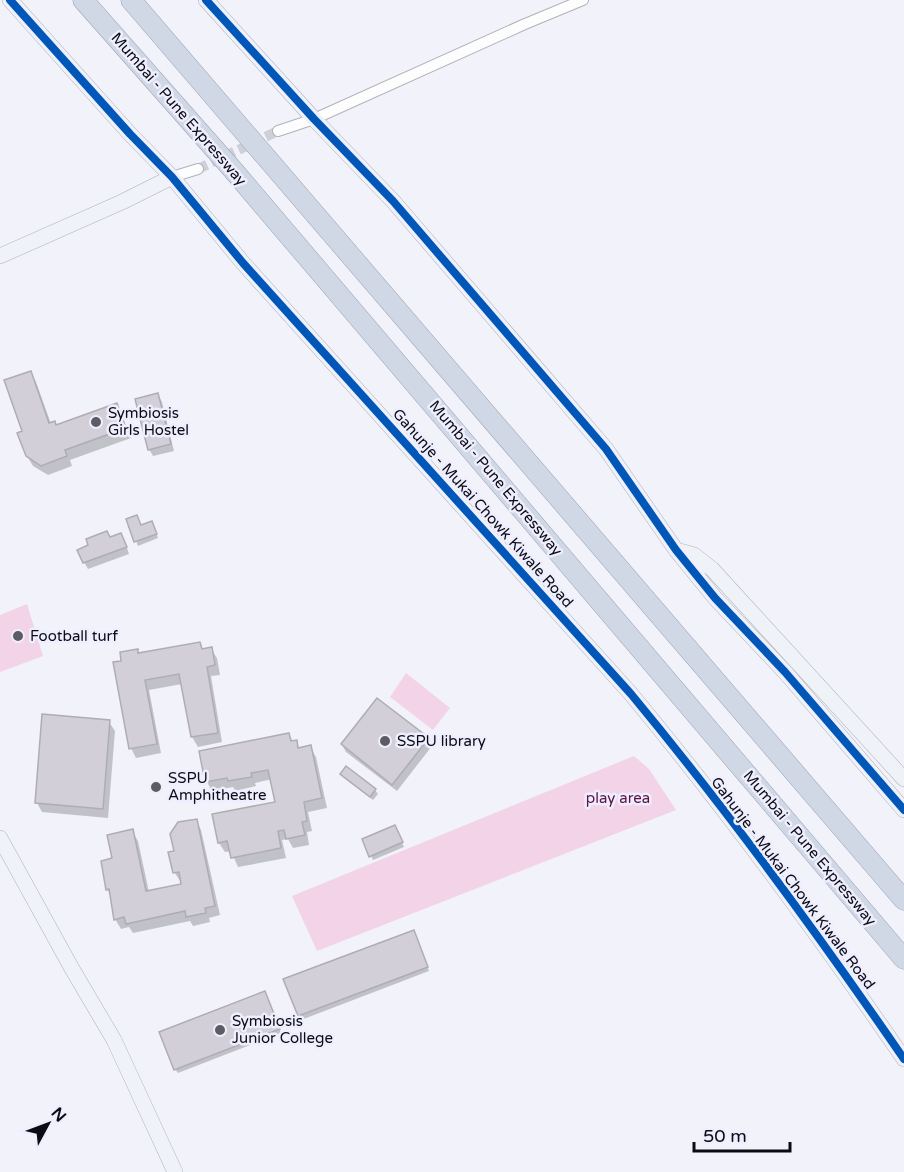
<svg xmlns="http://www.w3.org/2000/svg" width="904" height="1172" font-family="'Varela Round',sans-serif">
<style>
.green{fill:#f3d3e8}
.shadow{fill:#0003}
.building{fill:#d3cfd8;stroke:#afacb4;stroke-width:1.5}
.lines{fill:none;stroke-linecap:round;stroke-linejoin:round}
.street-tunnel{stroke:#cfcfd8;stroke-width:10;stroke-dasharray:10 5;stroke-linecap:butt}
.street-casing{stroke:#b1b1b9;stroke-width:12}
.secondary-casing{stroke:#b1b1b9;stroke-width:16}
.highway-casing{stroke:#9ca3b6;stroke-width:21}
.street{stroke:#fdfdfe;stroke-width:10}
.secondary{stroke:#eff2f7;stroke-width:15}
.highway{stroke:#d0d8e6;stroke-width:20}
.cycleway-casing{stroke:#efeeff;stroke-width:11}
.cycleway{stroke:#0057b8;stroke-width:8}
.poi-dot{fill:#5c5c64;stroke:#efeeff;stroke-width:2}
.labels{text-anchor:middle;stroke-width:5;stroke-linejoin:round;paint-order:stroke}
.street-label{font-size:15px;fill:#0b0b13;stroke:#efeeff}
.poi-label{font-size:15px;fill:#0b0b13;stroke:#efeeff;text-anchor:start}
.park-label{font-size:15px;fill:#5d1345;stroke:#efeeff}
</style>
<rect width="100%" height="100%" fill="#f2f2fb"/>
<!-- green -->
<path class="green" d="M27 604 43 656 0 672V615Z
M406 673 450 708 433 730 390 697Z
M634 756 649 769 676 810 317 951 292 896Z"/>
<!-- shadow -->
<path class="shadow" d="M30 372 36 382 51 424 56 427 117 405 131 438 70 460 72 466 48 475 33 466 27 456 24 432Z
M158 395 162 402 174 451 153 456 149 449Z
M141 527H154L158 538 138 546 136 541Z
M110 539 125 542 129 554 88 569 84 562Z
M199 643 203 650 211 649 217 658 220 675 211 676 222 742 198 747 192 737 182 684 149 690 161 753 136 758 131 748 123 662 137 651 139 654Z
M109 722 115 731 108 818 42 812 37 803Z
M289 735 293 742H296L300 749 310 747 316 757 327 808 308 812 312 831 307 832 309 845 293 848 288 839 282 840 286 858 238 867 231 851 225 852 219 843 276 803 272 779 255 783 256 786 235 791 233 787 212 791 207 782Z
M428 739 432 746 397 791 346 752 342 745Z
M342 774 375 790 378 794 373 800 344 778Z
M196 820 201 830 220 915 209 918 210 922 193 926 190 921 133 933 129 927 121 929 115 919 112 897 107 889 114 859 132 831 138 841 149 892 183 885 174 872 176 852Z
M397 831 404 847 373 860 371 856Z
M415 936 429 971 301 1020 299 1015Z
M267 997 281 1033 178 1073 175 1069Z"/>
<!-- building -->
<path class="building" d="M31 371 49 423 55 421 56 425 117 403 126 428 65 450 67 456 41 466 26 456 17 433 22 431 4 380Z
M158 393 171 444 148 450 135 399Z
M137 515 141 525 152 521 157 534 134 542 126 519Z
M107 531 110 537 121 533 127 547 83 563 77 550 88 545 86 539Z
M200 642 202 649 212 647 215 665 207 667 218 733 191 737 179 674 145 680 157 744 129 749 113 662 121 661 120 652 138 649V653Z
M377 698 429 738 392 785 341 744Z
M42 714 110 720 103 809 35 803Z
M289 733 291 741 297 740 298 748 311 745 322 798 304 802 307 821 302 822 305 835 286 839 284 830 278 831 281 848 231 858 227 841 218 843 212 814 275 802 268 770 251 773 252 777 228 781 227 778 205 782 199 751Z
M346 766 376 789 370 797 340 774Z
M197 819 215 906 205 908 206 913 186 917 185 911 126 924 124 917 114 920 109 889 106 890 101 861 112 858 107 835 133 829 146 891 181 884 179 872 173 873 168 852 174 851 170 834 178 822Z
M395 825 403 842 369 857 362 839Z
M414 930 428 967 298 1016 283 979Z
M265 991 280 1029 174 1070 159 1032Z"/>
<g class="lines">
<!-- street-tunnel -->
<path class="street-tunnel" d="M198 169 278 131"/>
<defs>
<path id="street" d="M278 131 314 119 525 24 583 0
M172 177 198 169"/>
<path id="secondary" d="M10 0 130 134 172 177 243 263 631 694C728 811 818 934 904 1059
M206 0 314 119 393 201 606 449 676 550 715 598 785 672 904 810
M0 256 122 202 172 177
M676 550 694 555 712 569 904 779
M0 838 71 967 114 1040 175 1172"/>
<path id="highway" d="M83 0 233 170 904 959
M131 0 904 900"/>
</defs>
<!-- street casing -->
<use href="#street" class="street-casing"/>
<!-- secondary casing -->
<use href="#secondary" class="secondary-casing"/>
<!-- highway casing -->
<use href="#highway" class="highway-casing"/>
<!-- street -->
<use href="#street" class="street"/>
<!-- secondary -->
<use href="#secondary" class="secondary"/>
<!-- highway -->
<use href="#highway" class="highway"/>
<defs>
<path id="cycleway" d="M10 0 130 134 172 177 243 263 631 694C728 811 818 934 904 1059
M206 0 314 119 393 201 606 449 676 550 715 598 785 672 904 810"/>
</defs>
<!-- cycleway casing -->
<use href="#cycleway" class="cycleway-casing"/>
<!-- cycleway -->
<use href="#cycleway" class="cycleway"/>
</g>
<!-- markers -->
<g class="poi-dot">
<circle cx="96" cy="422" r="6"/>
<circle cx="18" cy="636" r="6"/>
<circle cx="385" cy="741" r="6"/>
<circle cx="156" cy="787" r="6"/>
<circle cx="220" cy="1030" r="6"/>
</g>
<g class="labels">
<!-- street labels -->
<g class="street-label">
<text transform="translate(179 109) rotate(49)" y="5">Mumbai - Pune Expressway</text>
<text transform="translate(496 478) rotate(50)" y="5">Mumbai - Pune Expressway</text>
<text transform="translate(483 508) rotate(48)" y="5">Gahunje - Mukai Chowk Kiwale Road</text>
<text transform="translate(810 848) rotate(50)" y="5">Mumbai - Pune Expressway</text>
<text transform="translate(793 883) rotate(53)" y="5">Gahunje - Mukai Chowk Kiwale Road</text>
</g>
<!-- poi labels -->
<g class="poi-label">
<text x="108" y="418">Symbiosis<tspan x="108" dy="17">Girls Hostel</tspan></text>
<text x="30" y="641">Football turf</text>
<text x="397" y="746">SSPU library</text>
<text x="168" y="783">SSPU<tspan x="168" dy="17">Amphitheatre</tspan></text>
<text x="232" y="1026">Symbiosis<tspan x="232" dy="17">Junior College</tspan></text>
</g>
<!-- park labels -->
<g class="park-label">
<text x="618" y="803">play area</text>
</g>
</g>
<!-- north arrow -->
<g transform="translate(48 1124) rotate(49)" stroke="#efeeff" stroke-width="4.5" paint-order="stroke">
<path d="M0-4.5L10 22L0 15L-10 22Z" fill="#0b0b13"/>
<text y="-9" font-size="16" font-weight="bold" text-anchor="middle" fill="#0b0b13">N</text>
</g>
<!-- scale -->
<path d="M694 1142v9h96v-9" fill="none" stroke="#0b0b13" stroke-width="3"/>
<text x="703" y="1142" font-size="18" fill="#0b0b13" stroke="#efeeff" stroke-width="4.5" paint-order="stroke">50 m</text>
</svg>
